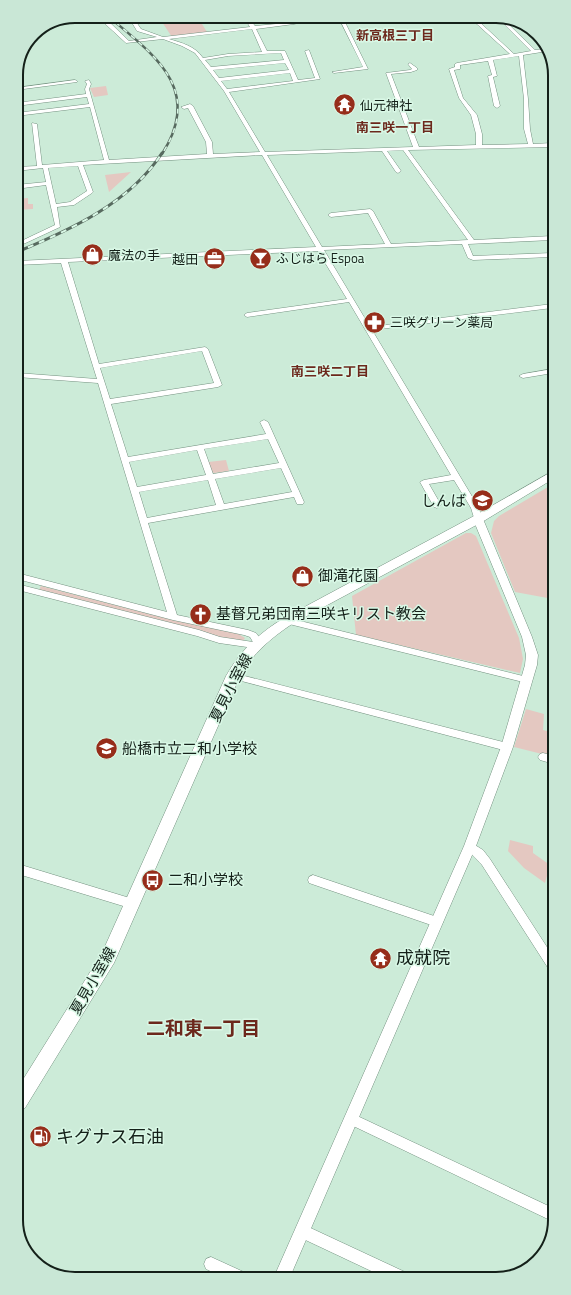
<svg xmlns="http://www.w3.org/2000/svg" width="571" height="1295" font-family="'Titillium Web','Noto Sans JP',sans-serif">
<style>
.green{fill:#e4c8c1}
.lines{fill:none;stroke-linecap:round;stroke-linejoin:round}
.minor-casing{stroke:#759281;stroke-width:1}
.tertiary-casing{stroke:#759281;stroke-width:1}
.secondary-casing{stroke:#759281;stroke-width:1}
.minor{fill:#fff;fill-rule:evenodd}
.tertiary{fill:#fff;fill-rule:evenodd}
.secondary{fill:#fff;fill-rule:evenodd}
.rail-far1-casing{stroke:#576a5f;stroke-width:2.5}
.rail-casing{stroke:#576a5f;stroke-width:3}
.rail-far1{stroke:#d9f8e6;stroke-width:1.5;stroke-dasharray:5;stroke-linecap:butt}
.rail{stroke:#d9f8e6;stroke-width:2;stroke-dasharray:6;stroke-linecap:butt}
.labels{text-anchor:middle;stroke-width:3;stroke-linejoin:round;paint-order:stroke}
.far-neighbourhood-label{font-size:13px;font-weight:bold;fill:#6c281c;stroke:#d9f8e6}
.far-poi-label{font-size:13px;fill:#142019;stroke:#d9f8e6;text-anchor:start}
.poi-label{font-size:15px;fill:#142019;stroke:#d9f8e6;text-anchor:start}
.street-label{font-size:15px;fill:#142019;stroke:#d9f8e6}
.near-poi-label{font-size:18px;fill:#142019;stroke:#d9f8e6;text-anchor:start}
.near-neighbourhood-label{font-size:19px;font-weight:bold;fill:#6c281c;stroke:#d9f8e6}
.rim{fill:none;stroke:#142019;stroke-width:2}
</style>
<rect width="100%" height="100%" fill="#ccebd8"/>
<!-- green -->
<path class="green" d="M158 16H197L207 32 172 37Z
M106 86 108 95 94 97 90 88Z
M131 172 109 192 105 175Z
M28 198V204H33V209L16 210 17 199Z
M226 460 229 471 214 473 212 472 208 462Z
M553 484V599L515 592 491 533 494 521 499 516Z
M466 533H471L476 536 519 638 523 659 520 673 356 635 352 596Z
M41 586 170 619 237 633 245 638 243 641 218 638 39 590Z
M526 709 544 714 543 730 554 733V757L514 747Z
M510 840 533 846V853L550 865 545 883 524 868 508 851Z"/>
<g class="lines">
<defs>
<path id="minor" d="M90 16 105 18 129 41 157 37 137 31 128 16H132L141 29 163 37 250 27 243 16H247L255 26 276 24 271 16H275L281 23 320 16H328L294 24 256 29 267 51H285L298 80 315 78 305 51 309 50 320 79 229 92 265 152 413 147 386 73 410 70 412 69 408 64 410 63 417 68V70L411 72 391 74 419 147 476 145V134L471 115 459 98 449 69 455 67V64L457 63 510 54 468 16H473L514 54 531 51 496 16 501 17 535 50 546 49 548 51 523 55 528 99 530 129 533 144 552 143V147L408 150 474 240 552 236V240L468 244 473 256 552 253V257L473 260 468 258 462 244 324 250 370 327 552 304V308L372 330 479 508 482 519 481 521H475L471 508 454 480 429 484 441 505 437 508 434 507 420 482 424 480 451 475 349 302 247 317 244 315 247 313 347 299 318 251 68 262 99 364 205 347 208 349 222 385 218 387 111 404 128 457 266 434 260 422 264 420 268 422 304 502 303 504H297L294 497 148 523 177 615 248 630 256 633 262 641 258 644 257 647 254 648 219 643 197 636 18 590 17 584 199 630 220 637 253 642 250 637 244 635 173 620 17 579V573L167 612 98 383 17 377V373L97 379 61 263 17 265V261L316 247 262 155 83 165 93 192 92 193 74 205 57 207 60 227 17 247V243L55 225 46 185 16 189V185L46 182 43 168 16 171V167L37 166 32 123 37 124 42 165 104 160 90 107 16 116V113L89 104 87 97 16 106V103L86 94 85 89 87 84 85 81 89 80 91 84 89 89 109 160 207 154 206 142 188 108 184 109 181 107 190 104 193 106 212 142 213 154 260 152 224 91 195 53 182 46 163 39 126 43 101 20ZM252 29 262 52 228 54 203 58C195 46 182 43 169 39ZM281 53 284 60 211 67 205 60 228 56ZM519 56 524 99V129L528 144 482 145V134L477 115 463 98 454 70 460 69V65L488 61 492 75 488 76 494 106 497 108 500 106 493 77 497 76 493 60ZM285 63 289 70 219 78 213 70ZM290 73 293 81 227 89 221 81ZM403 150 468 240 391 244 373 211 370 209 331 213 328 215 331 217 368 213 385 244 322 247 267 155 382 151 396 172 398 173 401 171 387 151ZM78 166 87 191 70 202 56 204 48 168ZM202 351 214 383 110 399 100 368ZM268 439 279 463 213 474 204 449ZM197 450 206 475 137 487 129 462ZM281 468 292 492 224 504 215 479ZM208 480 216 505 147 518 139 492Z
M338 16H342L368 69 334 73 332 72 363 67Z
M75 80 77 81V82L16 90V88Z
M553 369V373L523 378 519 376 523 374Z
M288 618 527 677 530 678 532 680 530 682 527 683 285 623 284 621Z
M233 673 507 743 510 744 512 747 510 750 507 751 230 678 228 676 230 674Z
M543 753 554 756V764L540 760 538 757 540 754Z
M470 842 483 850 490 859 554 958V972L550 971 482 865C477 859 468 851 465 846L466 843Z
M18 864 133 899 137 901 138 904 137 907 133 909 18 874Z
M313 875 437 917 441 919 443 922 441 925 437 927 309 883 308 880 309 877Z
M351 1113 555 1209 554 1222 347 1123 345 1119 347 1115Z
M302 1224 405 1272 407 1277H384L297 1236 295 1231 297 1226Z
M211 1257 246 1273 248 1278H225L206 1269 204 1264 206 1259Z"/>
<path id="tertiary" d="M478 516 483 519 532 637 538 655 537 665 513 747 476 846 290 1277H274L464 846 501 747 525 665 526 655 522 637 473 519Z"/>
<path id="secondary" d="M553 471V479L482 522 292 624C271 638 252 654 240 676L114 963 25 1108 19 1111V1086L102 953 226 676C240 651 259 633 284 618L474 516Z"/>
</defs>
<!-- minor casing -->
<use href="#minor" class="minor-casing"/>
<!-- tertiary casing -->
<use href="#tertiary" class="tertiary-casing"/>
<!-- secondary casing -->
<use href="#secondary" class="secondary-casing"/>
<!-- minor -->
<use href="#minor" class="minor"/>
<!-- tertiary -->
<use href="#tertiary" class="tertiary"/>
<!-- secondary -->
<use href="#secondary" class="secondary"/>
<defs>
<path id="rail-far1" d="M108 16C154 55 204 89 162 154"/>
<path id="rail" d="M17 252C70 230 130 203 162 153"/>
</defs>
<!-- rail-far1 casing -->
<use href="#rail-far1" class="rail-far1-casing"/>
<!-- rail casing -->
<use href="#rail" class="rail-casing"/>
<!-- rail-far1 -->
<use href="#rail-far1" class="rail-far1"/>
<!-- rail -->
<use href="#rail" class="rail"/>
</g>
<!-- icons -->
<defs>
<symbol id="temple-disc" viewBox="-11 -11 22 22"><circle r="9.5" fill="#962d1a" stroke="#d9f8e6"/><path d="M0-6L5-2H3V0L6.5 2.5H4V6H1.5V3h-3V6H-4V2.5H-6.5L-3 0V-2H-5Z" fill="#fff"/></symbol>
<symbol id="shop-disc" viewBox="-11 -11 22 22"><circle r="9.5" fill="#962d1a" stroke="#d9f8e6"/><path d="M-5-2.5h2.3a2.7 3.5 0 0 1 5.4 0H5L5.5 6h-11ZM-1.5-2.5h3a1.5 2.3 0 0 0-3 0Z" fill="#fff"/></symbol>
<symbol id="bar-disc" viewBox="-11 -11 22 22"><circle r="9.5" fill="#962d1a" stroke="#d9f8e6"/><path d="M-6-5H6L.8 .8V4.5H3.5V6h-7V4.5H-.8V.8Z" fill="#fff"/></symbol>
<symbol id="office-disc" viewBox="-11 -11 22 22"><circle r="9.5" fill="#962d1a" stroke="#d9f8e6"/><path d="M-6-3h4V-5.5h4V-3h4V5H-6ZM-1-4.5V-3h2v-1.5ZM-6 0V1H6V0Z" fill="#fff"/></symbol>
<symbol id="pharmacy-disc" viewBox="-11 -11 22 22"><circle r="9.5" fill="#962d1a" stroke="#d9f8e6"/><path d="M-2-6h4v4h4v4h-4v4h-4v-4h-4v-4h4Z" fill="#fff"/></symbol>
<symbol id="school-disc" viewBox="-11 -11 22 22"><circle r="9.5" fill="#962d1a" stroke="#d9f8e6"/><path d="M0-5L7-2L0 1L-7-2ZM-4 1L0 2.5L4 1V4Q0 6-4 4Z" fill="#fff"/></symbol>
<symbol id="church-disc" viewBox="-11 -11 22 22"><circle r="9.5" fill="#962d1a" stroke="#d9f8e6"/><path d="M-1.2-6h2.4v3.5h3.3v2.4h-3.3V6h-2.4V-.1h-3.3v-2.4h3.3Z" fill="#fff"/></symbol>
<symbol id="bus-disc" viewBox="-11 -11 22 22"><circle r="9.5" fill="#962d1a" stroke="#d9f8e6"/><path d="M-5-6H5V4H4V6H2V4H-2V6H-4V4H-5ZM-3.5-4V0h7V-4ZM-3.5 1.2v1.5H-2V1.2ZM2 1.2v1.5H3.5V1.2Z" fill="#fff"/></symbol>
<symbol id="fuel-disc" viewBox="-11 -11 22 22"><circle r="9.5" fill="#962d1a" stroke="#d9f8e6"/><path d="M-5.5-6h7V0h2V4h1.3V-2.5L3-4.5l.8-.8L6-3V5H2.5V1h-1V6h-7ZM-4.2-4.7v3.2H.2V-4.7Z" fill="#fff"/></symbol>
</defs>
<g fill-rule="evenodd">
<use href="#temple-disc" x="332" y="92" width="25" height="25"/>
<use href="#shop-disc" x="80" y="242" width="25" height="25"/>
<use href="#bar-disc" x="248" y="246" width="25" height="25"/>
<use href="#office-disc" x="202" y="246" width="25" height="25"/>
<use href="#pharmacy-disc" x="362" y="310" width="25" height="25"/>
<use href="#school-disc" x="470" y="488" width="25" height="25"/>
<use href="#shop-disc" x="290" y="564" width="25" height="25"/>
<use href="#church-disc" x="188" y="602" width="25" height="25"/>
<use href="#school-disc" x="94" y="736" width="25" height="25"/>
<use href="#bus-disc" x="140" y="868" width="25" height="25"/>
<use href="#temple-disc" x="368" y="946" width="25" height="25"/>
<use href="#fuel-disc" x="28" y="1124" width="25" height="25"/>
</g>
<g class="labels">
<!-- far-neighbourhood labels -->
<g class="far-neighbourhood-label">
<text x="395" y="40">新高根三丁目</text>
<text x="395" y="132">南三咲一丁目</text>
<text x="330" y="376">南三咲二丁目</text>
</g>
<!-- far-poi labels -->
<g class="far-poi-label">
<text x="360" y="110">仙元神社</text>
<text x="108" y="260">魔法の手</text>
<text x="276" y="263">ふじはら Espoa</text>
<text x="198" y="264" text-anchor="end">越田</text>
<text x="390" y="327">三咲グリーン薬局</text>
</g>
<!-- poi labels -->
<g class="poi-label">
<text x="466" y="506" text-anchor="end">しんば</text>
<text x="318" y="581">御滝花園</text>
<text x="216" y="619">基督兄弟団南三咲キリスト教会</text>
<text x="122" y="754">船橋市立二和小学校</text>
<text x="168" y="885">二和小学校</text>
</g>
<!-- street labels -->
<g class="street-label">
<text transform="translate(231 688) rotate(-63)" y="5">夏見小室線</text>
<text transform="translate(93 981) rotate(-60)" y="5">夏見小室線</text>
</g>
<!-- near-poi labels -->
<g class="near-poi-label">
<text x="396" y="964">成就院</text>
<text x="56" y="1143">キグナス石油</text>
</g>
<!-- near-neighbourhood labels -->
<g class="near-neighbourhood-label">
<text x="203" y="1035">二和東一丁目</text>
</g>
</g>
<!-- crop -->
<path d="M0 0H571V1295H0ZM75 23H496A52 52 0 0 1 548 75V1220A52 52 0 0 1 496 1272H75A52 52 0 0 1 23 1220V75A52 52 0 0 1 75 23Z" fill="#c9e7d6" fill-rule="evenodd"/>
<path class="rim" d="M75 23H496A52 52 0 0 1 548 75V1220A52 52 0 0 1 496 1272H75A52 52 0 0 1 23 1220V75A52 52 0 0 1 75 23Z"/>
</svg>
